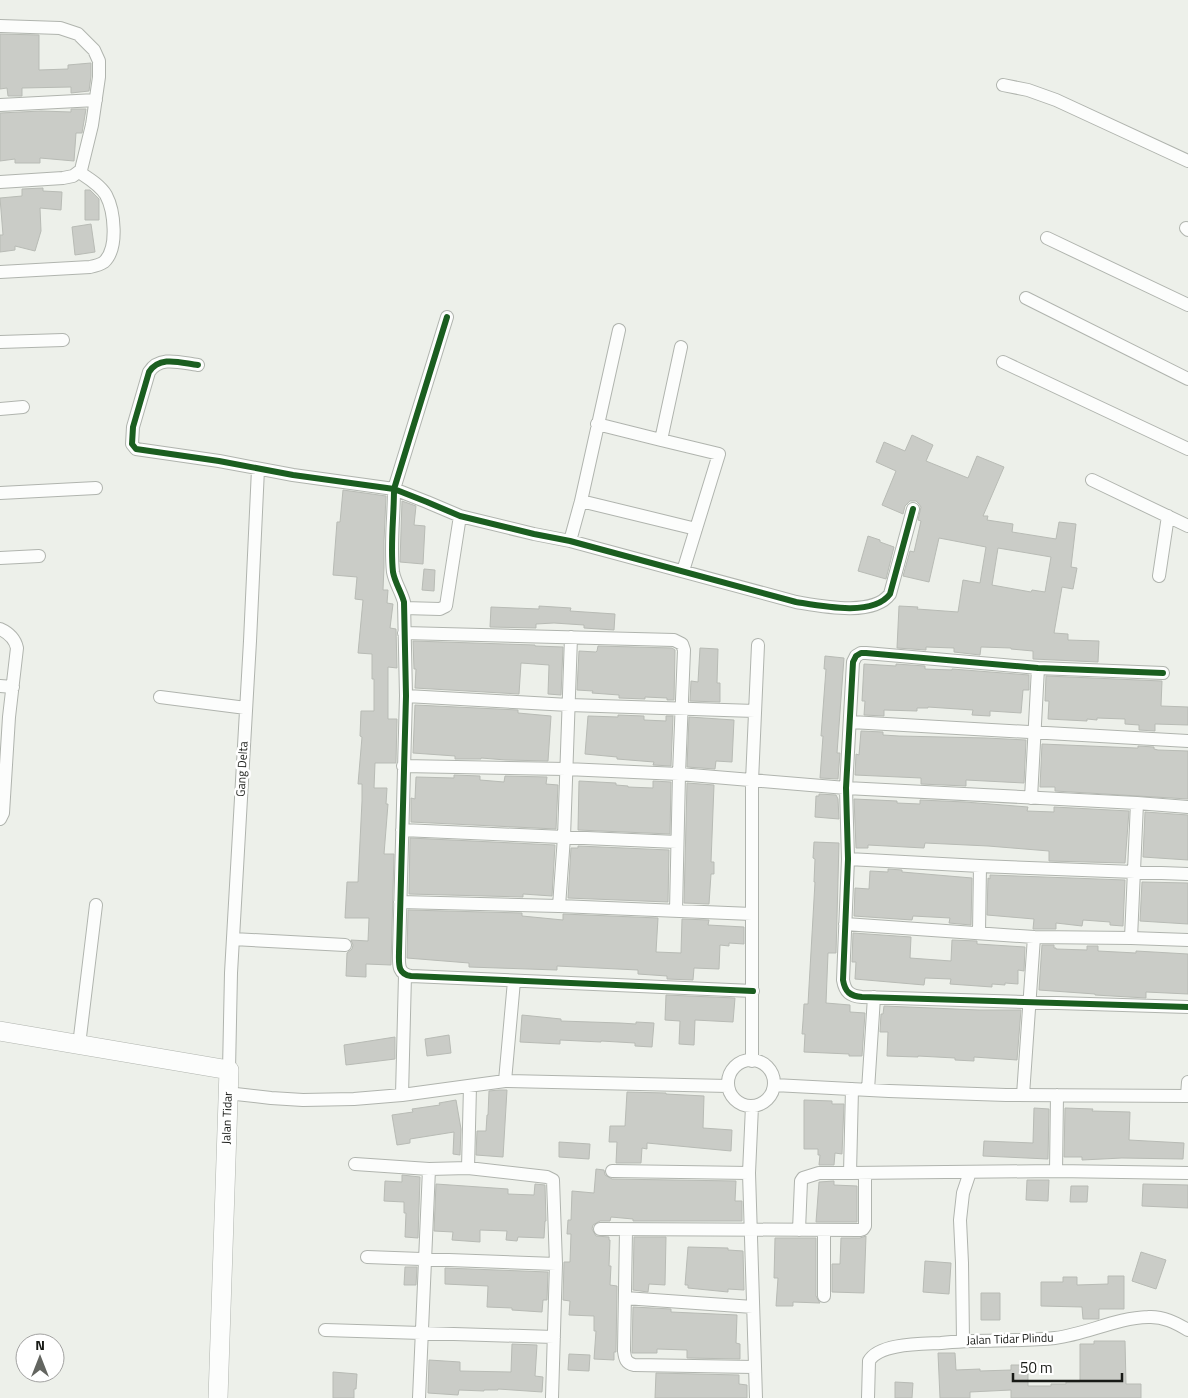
<svg xmlns="http://www.w3.org/2000/svg" width="1188" height="1398" font-family="'Titillium Web',sans-serif">
<style>
.building{fill:#caccc7;stroke:#b8bbb5;fill-rule:evenodd}
.lines{fill:none;stroke-linecap:round;stroke-linejoin:round}
.street-casing{stroke:#b0b4ae;stroke-width:14}
.secondary-casing{stroke:#b0b4ae;stroke-width:20}
.street{stroke:#fcfdfc;stroke-width:12}
.secondary{stroke:#fcfdfc;stroke-width:19}
.cycleway-casing{stroke:#fff;stroke-width:9}
.cycleway{stroke:#1b5e20;stroke-width:6}
.labels{text-anchor:middle;stroke-width:5;stroke-linejoin:round;paint-order:stroke}
.street-label{font-size:12px;fill:#181a16;stroke:#fff}
</style>
<rect width="100%" height="100%" fill="#edf0ea"/>
<!-- building -->
<path class="building" d="M0 34 39 35V70L68 69V65L91 63V76L89 91 71 93V87L22 88V96H8L7 88 0 89Z
M71 109H86L82 133H76L74 161 40 158V163H15V159L0 161V113L41 111 71 112Z
M43 188V191L62 192 61 210 40 208 41 231 35 251 15 246V250L0 252V235H3L0 198 22 196V189Z
M85 190H90L99 199V220H85Z
M91 224 95 252 75 255 72 227Z
M912 435 933 445 926 461 968 478 977 456 1004 467 983 516H988L987 520 1013 524 1012 532 1056 539 1059 522 1076 524 1071 567 1077 568 1073 589 1062 587 1054 633 1068 634V640L1099 641 1098 662 1033 659V651L1011 649V648L981 647 980 655 954 652V648L926 647V650L897 648 899 606 918 607 917 609 958 612 963 580 980 583 986 547 939 538 929 582 903 576 910 551 914 552 921 521 918 520 921 507 919 504 916 501H910L905 506 903 514 882 505 896 471 876 462 884 442 905 451ZM998 548 1051 557 1045 592 1032 590 1031 592 992 585Z
M343 490 386 496 384 541V567L383 590H388L387 603 393 604 390 628 396 629 397 668 388 667V719H397L396 762V763H375L374 788H387L386 804H388L384 854H394L391 965 366 964V977L346 976 347 953 352 949 353 945 351 940 368 941 369 918H345L347 882H358L362 801V784H358L362 737 360 736 361 711H374V679H372V654L358 653 363 600 355 599 357 577 333 575 337 522H340Z
M402 501 416 506 414 525 425 526 423 564 400 562Z
M868 536 880 540V542L894 547 886 579 858 571Z
M424 569 435 570 434 591 422 590Z
M539 606 571 608 570 611 615 614 614 630 584 628V625L554 623 536 624V628L490 627 491 607 539 609Z
M413 641 535 645V646L563 647 561 695 548 694 549 665 521 663 519 694 415 688 416 669H414Z
M598 646 672 648 675 650 674 700H667V698L645 697V699L619 698V695L592 693 593 691 577 690 579 651 596 652 597 651Z
M700 648 718 649 717 683H720V702L690 701 691 681 698 682Z
M825 656 844 658 837 753H840L838 779 820 778 823 736H821L826 669H824Z
M864 664 896 666V664L925 666V669L952 670V669L1029 675V690H1023L1021 713 990 711V716L972 715 973 710 928 707V708H917V711L884 710V716L864 715 865 701H862Z
M1046 676 1162 681 1161 706 1188 707V725L1155 724V731L1139 730V725L1125 724V719L1097 718V720L1087 719V721L1048 719 1049 701H1045Z
M415 705 518 710V713L551 716 548 761 506 760 481 758V759H455V756L413 753Z
M618 715 644 716V720L666 721V716H673L671 766 653 765 654 762 617 759V757L585 754 588 716 618 717Z
M689 717 734 720 732 762 716 761 715 769 687 767Z
M861 731 883 732V735L899 736 986 738 1026 740 1024 783 966 780V786L921 784V778L855 775 856 754 859 755Z
M1042 744 1136 748H1138V746L1154 747V749L1158 750 1188 751V799L1055 791V787H1040Z
M454 775 480 776V780L504 782 505 776 547 777 546 784 558 785 556 829 411 822V798L415 799 416 777 454 778Z
M579 781 616 783V785L628 786V787L653 788V781L671 782 670 834 578 830Z
M687 783 714 785 711 862H714V874H711L709 904 684 903Z
M819 794 836 795 838 799 839 819 815 817 816 796H819Z
M854 799 897 801V803L920 804V800L965 802 1028 807 1027 811 1054 812V807L1129 811 1125 863 1049 861V851L988 846 925 843 924 848 868 845V848H856Z
M1145 812 1188 815V860L1143 857Z
M410 838 555 845 552 896 523 894V897L409 894Z
M814 842 839 843 836 953H828L826 1003 850 1005V1012L865 1013 862 1056H849V1054L804 1052 805 1034H802L803 1021 804 1004H808L815 882H814L815 859 813 858Z
M578 846 669 850 668 902 568 898 571 848H578Z
M888 869 902 870V872L972 878 971 925 949 923 950 918 913 916 912 920 854 916 855 888 869 889 870 871 888 872Z
M990 875 1125 880 1123 926 1110 925V922L1083 920 1082 926 1056 923V929H1033L1034 919 987 915 988 878 990 879Z
M1142 882 1188 883V924L1140 921Z
M408 910 522 913V916L563 920V914L658 918 656 952 681 953 682 919 709 920 708 925 744 927V944L729 943V946L720 945 719 969 694 968 693 980 667 979V976L638 974V970L557 966V970L469 967V963L407 958Z
M853 933 911 937 910 958 951 961 952 940 977 941V944L1025 947 1024 971 1018 970V984L1005 983V985L992 984V987L950 984 951 979 925 978 924 985 855 979 856 962H852Z
M1042 945H1054V948H1056V949L1087 950V946H1098V951L1136 953V951L1188 954V994L1146 992V998L1095 995V994L1039 990Z
M666 995 735 998 733 1022 695 1020 694 1045 679 1044 680 1021 665 1020Z
M884 1006 979 1010H1021L1017 1060 974 1057V1061L955 1060V1058L918 1056V1057L887 1056 888 1032H880L881 1014H883Z
M522 1015 561 1019V1021L620 1023 636 1024V1022L654 1023 652 1047 635 1046V1043L601 1041V1042L560 1040V1044L520 1042Z
M449 1035 451 1053 427 1056 425 1039Z
M395 1037V1059L346 1065 344 1045Z
M499 1090H507L503 1157 476 1155 477 1131H486L487 1115H488L489 1091Z
M627 1092 666 1093V1094L704 1096 703 1128 732 1130 731 1151 647 1143V1149L642 1148 641 1163H616L617 1142H609L610 1126H625Z
M456 1100 461 1129 460 1155 453 1154 454 1132 410 1139V1143L397 1145 392 1115 413 1112 412 1109 440 1105 439 1103Z
M804 1100 832 1101V1104H844L842 1154 835 1153 834 1165H819L820 1155H818V1149H804Z
M1034 1108 1049 1109 1048 1159 983 1156 984 1141 1033 1143Z
M1065 1108 1093 1109 1092 1111 1130 1112 1129 1140 1184 1143 1183 1159 1122 1158 1082 1160V1157H1064Z
M559 1142 590 1144 589 1159 559 1157Z
M596 1169 604 1170 605 1175 612 1179 736 1181 735 1201H742V1221H633V1219L611 1217 610 1221H600L593 1225 592 1229 596 1236 609 1237V1240H610L609 1266H611L610 1285 617 1286 616 1352H614V1360L594 1359 596 1331H594V1316L569 1315 570 1301 563 1300 564 1262H570L571 1234H567L568 1220H571L572 1191 594 1193Z
M402 1175 420 1177 418 1238 405 1237 406 1213H404V1202L384 1201 385 1181 402 1182Z
M1027 1180H1049L1048 1201 1026 1200Z
M834 1181V1185L857 1186V1222H816L819 1182Z
M436 1184 508 1189V1194L534 1195 535 1184 545 1185 546 1221H545L544 1238 518 1237 517 1241 506 1240 507 1231 480 1230V1242L452 1240 453 1232 434 1231Z
M1143 1184 1188 1185V1208L1142 1206Z
M1071 1186H1088L1087 1202H1070Z
M866 1236 864 1293 832 1292V1264H840L841 1238H860Z
M634 1237H666L665 1285 649 1284 648 1292 633 1290Z
M775 1238H816V1296L820 1303 793 1302V1306H776L778 1278H774Z
M688 1247 728 1248V1250L743 1251 744 1290 728 1289V1292L688 1288V1285H685Z
M1141 1252 1166 1260 1156 1289 1132 1281Z
M925 1261 951 1263 949 1294 923 1292Z
M405 1267H417L416 1285H404Z
M445 1268 548 1272 547 1300H543L542 1312 512 1310V1308L487 1307 488 1286 445 1284Z
M1108 1276H1124V1309H1099V1319H1083L1082 1307 1041 1306V1282H1063V1277H1077V1285L1108 1284Z
M981 1293H1000V1320H981Z
M633 1307 671 1309V1312L737 1315 736 1343 740 1344V1359L687 1358V1350L657 1349V1353H632Z
M1094 1341H1125L1126 1384H1141V1398H1011V1390L970 1392V1398H940L938 1353H955L956 1370 980 1369V1371L1011 1370V1365H1028V1386H1051V1384H1066V1382H1080V1344H1094Z
M512 1344 537 1345 535 1376 543 1377 542 1392 498 1389V1390H484V1391L459 1390 458 1395 428 1393 429 1360 460 1362V1371L511 1372Z
M569 1354 590 1355 589 1371 568 1370Z
M333 1372 357 1374 356 1389H354V1398H333Z
M656 1373 739 1375V1384L747 1385V1398H655Z
M895 1382 913 1383 912 1398H895Z"/>
<g class="lines">
<defs>
<path id="street" d="M0 26 60 28 78 34 94 50 99 61V77L92 125 81 170 73 176 63 178 0 182
M1003 85 1028 90 1056 100 1188 161
M0 105 96 100
M1186 228 1188 230
M1047 238 1188 305
M0 272 90 267C95 266 100 265 104 262 119 248 114 210 106 195 100 185 88 178 79 172
M1026 298 1188 379
M447 317 394 489C394 517 390 545 393 572 395 583 401 591 404 602L406 696 399 952C399 963 397 974 411 976L753 991
M0 342 63 340
M1003 362 1188 449
M198 365C181 363 160 355 149 372L133 427 132 444 136 449 219 461 293 475 394 489 427 502 460 516 534 534 570 541 796 602C821 606 873 617 890 594L913 509
M0 409 23 407
M597 424 661 440 681 347
M661 440 719 454 683 571
M1092 480 1188 526
M0 493 96 488
M581 501 696 529
M570 541 581 501 619 330
M0 558 39 556
M1159 576 1168 516
M404 608 440 609 446 606 460 516
M0 629C9 633 15 639 17 648L9 717 3 813 0 819
M404 633 674 640 682 644 684 650 679 774 676 911
M1163 673 1038 668 866 653H861L856 656 853 662 846 788 848 859 843 980C845 992 850 996 862 997L1188 1007
M0 686 13 687
M406 696 569 705 755 711
M160 697 246 708
M851 722 1188 741
M403 766 566 769 679 774 846 788 1137 803 1188 807
M1031 798 1038 668
M402 830 677 842
M848 859 980 866 1188 874
M400 902 559 906 752 914
M559 906 564 837 571 637
M845 924 1034 937 1131 938 1188 940
M979 932 980 866
M1131 938 1137 803
M233 939 345 945
M79 1045 96 905
M728 1083a23 23 0 1 1 46 0a23 23 0 1 1-46 0Z
M752 1061V781L758 645
M229 1070 231 973 250 641 258 469
M505 1081 514 981
M774 1085 889 1091 1006 1095 1188 1096
M868 1090 874 997
M227 1093 271 1098 303 1100 354 1099 402 1095 505 1081 728 1086
M402 1095 405 975
M1023 1095 1034 937
M1187 1096 1188 1082
M752 1106 749 1173 756 1398
M355 1164 429 1169 468 1168 547 1177 553 1180 556 1264 552 1398
M468 1168 470 1086
M612 1171 749 1173
M1056 1171 1057 1095
M850 1173 852 1089
M600 1229 860 1230 863 1229 865 1226V1173
M626 1230 624 1351C625 1359 626 1363 634 1365L754 1367
M799 1230 801 1181 803 1178 819 1173H850L1056 1171 1188 1173
M367 1257 556 1264
M824 1296V1230
M625 1298 753 1307
M325 1330 554 1337
M963 1341 962 1263 960 1220 963 1193 970 1172
M419 1398 429 1169
M868 1398 869 1361C879 1343 922 1344 941 1343 979 1339 1017 1342 1055 1338 1087 1334 1116 1318 1148 1317 1163 1316 1176 1323 1188 1330"/>
<path id="secondary" d="M0 1031 229 1070 218 1398"/>
</defs>
<!-- street casing -->
<use href="#street" class="street-casing"/>
<!-- secondary casing -->
<use href="#secondary" class="secondary-casing"/>
<!-- street -->
<use href="#street" class="street"/>
<!-- secondary -->
<use href="#secondary" class="secondary"/>
<defs>
<path id="cycleway" d="M447 317 394 489C394 517 390 545 393 572 395 583 401 591 404 602L406 696 399 952C399 963 397 974 411 976L753 991
M198 365C181 363 160 355 149 372L133 427 132 444 136 449 219 461 293 475 394 489 427 502 460 516 534 534 570 541 796 602C821 606 873 617 890 594L913 509
M1163 673 1038 668 866 653H861L856 656 853 662 846 788 848 859 843 980C845 992 850 996 862 997L1188 1007"/>
</defs>
<!-- cycleway casing -->
<use href="#cycleway" class="cycleway-casing"/>
<!-- cycleway -->
<use href="#cycleway" class="cycleway"/>
</g>
<g class="labels">
<!-- street labels -->
<g class="street-label">
<text transform="translate(242 769) rotate(-87)" y="4">Gang Delta</text>
<text transform="translate(227 1118) rotate(-88)" y="4">Jalan Tidar</text>
<text transform="translate(1010 1339) rotate(-2)" y="4">Jalan Tidar Plindu</text>
</g>
</g>
<!-- north arrow -->
<g transform="translate(40 1358)"><circle r="24" fill="#ffffff" stroke="#a3a3a2"/>
<path d="M0-4L9 19L0 12L-9 19Z" fill="#636560"/>
<text y="-8" font-size="14" font-weight="bold" text-anchor="middle" fill="#181a16">N</text>
</g>
<!-- scale -->
<path d="M1013 1373v8h109v-8" fill="none" stroke="#181a16" stroke-width="2.5"/>
<text x="1020" y="1373" font-size="15" fill="#181a16" stroke="#ffffff" stroke-width="4" paint-order="stroke">50 m</text>
</svg>
